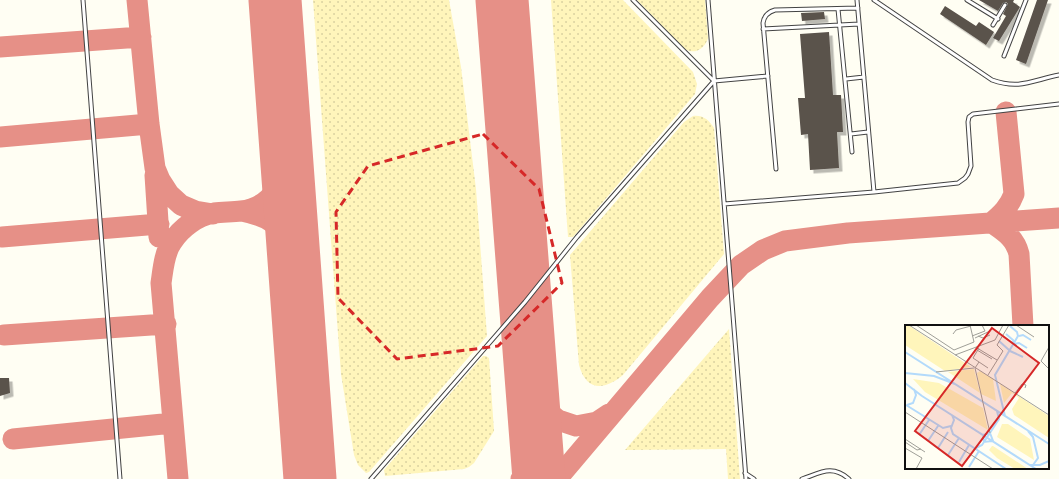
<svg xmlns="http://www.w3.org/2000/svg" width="1059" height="479" font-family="'Times New Roman',serif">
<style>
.sand{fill:url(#sand-dots)}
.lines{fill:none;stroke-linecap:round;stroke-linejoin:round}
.taxiway{stroke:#e69087;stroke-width:21}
.runway{stroke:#e69087;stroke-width:53}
.building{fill:#5a524b;filter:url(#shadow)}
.lane-casing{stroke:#434343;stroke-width:5}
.lane{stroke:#fff;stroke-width:3}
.marked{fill:none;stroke:#d62828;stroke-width:3;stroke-dasharray:8 5;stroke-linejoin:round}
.inset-river{fill:none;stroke:#b3dafb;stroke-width:2}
.inset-road{fill:none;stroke:#9f9f98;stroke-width:1}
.view{fill:#d62828;fill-opacity:0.15;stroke:#d62828;stroke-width:2}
.inset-edge{fill:none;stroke:#101010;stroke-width:2}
</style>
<defs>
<pattern id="sand-dots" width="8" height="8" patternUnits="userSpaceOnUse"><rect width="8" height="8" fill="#fff5bb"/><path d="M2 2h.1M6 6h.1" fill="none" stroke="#dad1a0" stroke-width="1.8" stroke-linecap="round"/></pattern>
<filter id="shadow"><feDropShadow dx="3.5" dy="3.5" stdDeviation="0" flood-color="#0004"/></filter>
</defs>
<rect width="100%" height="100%" fill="#fffef3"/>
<!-- sand -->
<path class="sand" d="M313 0H449L461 67 476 189 487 336 369 472 366 473 358 465 354 455 341 374Z
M551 0H623L693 72 697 84 695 94 573 237H568Z
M637 0H705L708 38C705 49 694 55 685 49Z
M693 116C703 115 709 120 714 128L724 254 623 375C604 391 586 391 579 365L570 255 684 122Z
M729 329 740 479H728L726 449 625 450Z
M483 356H486L489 358 494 431 474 463 469 467 464 469 385 476 384 470Z"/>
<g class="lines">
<!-- taxiway -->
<path class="taxiway" d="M137 0 149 124 155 168 160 180 169 194 181 205 195 211 213 214
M499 0 504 28
M0 47 141 37
M0 137 149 124
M155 175 159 237
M242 211C270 217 277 223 293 247
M991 223C1002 214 1009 207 1014 194L1006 112
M992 223C1005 232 1015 238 1019 254L1023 326
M2 237 159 224
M4 335 166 324
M532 387 543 408 558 420 576 426 597 422 609 414
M13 439 173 423
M308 464 316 479
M178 479 161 283C163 270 164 253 172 242 181 228 197 216 214 213 223 212 232 212 241 211 269 208 282 186 287 161
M521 479 532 464 536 444
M557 479 710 298 741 265 763 250 785 241 848 233 1059 218"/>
<!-- runway -->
<path class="runway" d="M275 0 310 479
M502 0 539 479"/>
</g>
<!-- building -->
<path class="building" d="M979 0H1014L1013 2 1020 7 999 41 993 38 1006 16 1003 14 1008 4 1006 2 1003 3 998 11Z
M1037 0H1048L1026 64 1016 60Z
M945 6 976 26 979 22 994 32 986 45 940 14Z
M824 12 825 19 802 21 801 13Z
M829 32 833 95H841L843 132H837L839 168 810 170 808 134 801 135 798 98H805L800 34Z
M0 378H9L10 393 0 396Z"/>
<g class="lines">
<defs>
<path id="lane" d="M83 0 120 479
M633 0 714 81
M708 0 746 479
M857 0 874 192
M874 0 992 80C1020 90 1033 80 1059 75
M967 0 998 19
M838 9 852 152
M993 25 1005 5
M763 29 859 24
M1004 56 1026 0
M846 79 864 77
M851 134 868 132
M776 169 763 23C764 16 768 12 775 10L858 8
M724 204 874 192 958 183 965 178 968 174 971 166 968 122 969 117 973 114 1059 104
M745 473 754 479
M371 479 525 302 577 237 714 81 768 76
M802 479C820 473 832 464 849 479"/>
</defs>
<!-- lane casing -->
<use href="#lane" class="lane-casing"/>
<!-- lane -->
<use href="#lane" class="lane"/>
</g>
<!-- marked area -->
<path class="marked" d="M483 134 539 189 562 283 498 346 397 359 338 298 336 212 368 166Z"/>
<!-- overview -->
<g transform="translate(905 325)">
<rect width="144" height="144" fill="#fffef3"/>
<path d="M0 0H3L66 42 40 46 0 20ZM69 44 75 68 43 47 68 44ZM75 46 88 54 91 76 76 69 72 48ZM8 54 34 58 78 83 83 105 20 67ZM95 59 144 91V113L109 90 107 84 114 73 107 68 99 78ZM97 99H103L125 114 129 135 92 112ZM87 121H88L123 144H110L92 133 84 125Z" fill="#fff5bb"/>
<path class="inset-river" d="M101 9 108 15 109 19 114 18 122 23M114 11 118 10 126 15M94 16 104 25M105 26 118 32M0 27 144 119M0 48 29 51 50 59M0 58 17 71M17 71 131 144M1 80 38 103 46 101M2 80 8 78 11 70 9 64M47 90 49 95 46 103 48 109 101 144M100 91 90 50 113 11 112 7 105 1M123 106 128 112 133 133 128 140M85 108 88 116 79 117 78 110ZM14 110 24 95M23 116 33 101M33 123 43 107M71 123 77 120 94 94 92 86M43 130 54 113M54 137 64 120M125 140H135L144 136M64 142 74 126"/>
<path class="inset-road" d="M4 0 144 90M11 0 49 25 69 17 65 0M111 0 129 12M48 9 51 5 66 1M67 11 80 6 77 0M73 11 78 13 85 10M70 13 85 6M144 22 136 36 144 44M72 23 92 35M74 23 68 33 83 43M72 25 87 34M50 30 90 15 98 0M74 37 70 43 85 108M31 47 69 43M83 50 98 26 92 20 104 0M110 68 117 59 121 60 120 63M0 87 88 144M0 114 20 127M0 117 12 125 16 124M0 123 17 133 11 144"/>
<path class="view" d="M87 3 134 38 57 141 10 106Z"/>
<rect width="144" height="144" class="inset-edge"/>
</g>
</svg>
